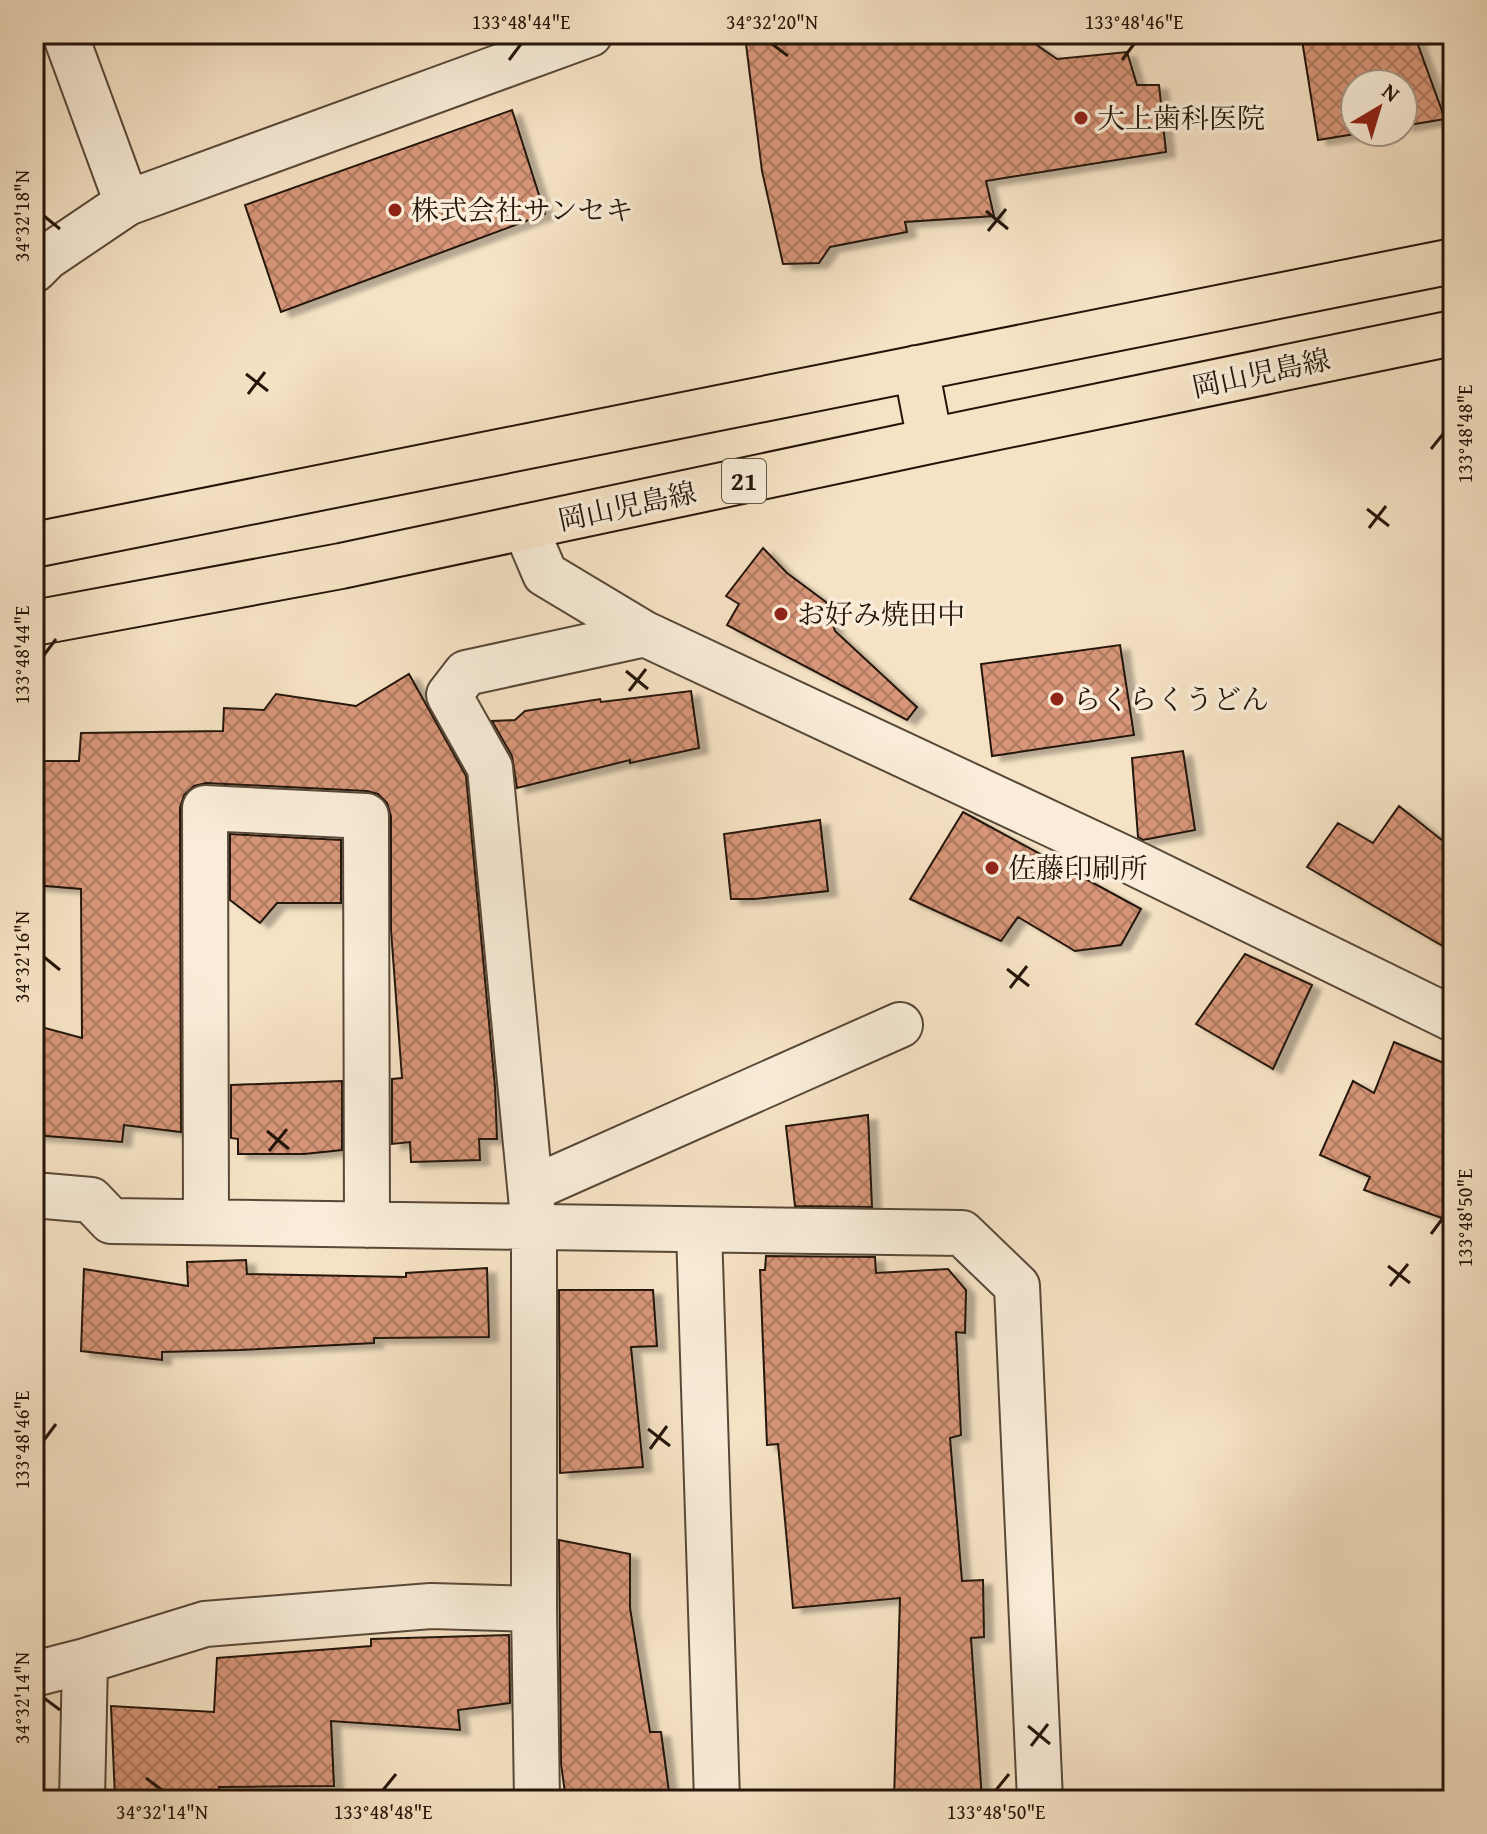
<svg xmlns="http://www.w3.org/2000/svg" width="1487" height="1834" font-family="'Gentium Book Plus','Noto Serif JP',serif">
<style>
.building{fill:url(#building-cross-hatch);stroke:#241509;stroke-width:2;filter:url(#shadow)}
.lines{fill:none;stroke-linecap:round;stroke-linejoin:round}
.minor-casing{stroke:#584838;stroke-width:48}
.major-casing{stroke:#241509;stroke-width:48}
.minor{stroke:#f9edd9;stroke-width:44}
.major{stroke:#f6e3c5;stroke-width:44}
.ticks{fill:none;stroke:#241509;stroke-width:3}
.poi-dot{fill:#8f2418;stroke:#f9edd9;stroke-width:3}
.labels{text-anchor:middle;stroke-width:7;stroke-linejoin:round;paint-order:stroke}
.shield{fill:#f9edd9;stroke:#645647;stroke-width:2}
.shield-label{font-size:26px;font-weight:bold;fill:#241509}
.poi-label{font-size:28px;fill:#241509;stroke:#f9edd9;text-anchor:start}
.street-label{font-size:28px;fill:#241509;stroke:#f9edd9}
.neatline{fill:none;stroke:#241509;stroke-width:3}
.ticks-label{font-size:20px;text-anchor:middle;fill:#241509}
</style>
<defs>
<pattern id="building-cross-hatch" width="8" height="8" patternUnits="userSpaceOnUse" patternTransform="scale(2)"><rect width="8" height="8" fill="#d79679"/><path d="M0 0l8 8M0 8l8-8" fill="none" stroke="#ae7961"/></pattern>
<filter id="shadow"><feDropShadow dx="9" dy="5" stdDeviation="2" flood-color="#0004"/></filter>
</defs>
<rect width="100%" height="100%" fill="#f6e3c5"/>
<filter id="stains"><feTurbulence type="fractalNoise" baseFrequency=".0025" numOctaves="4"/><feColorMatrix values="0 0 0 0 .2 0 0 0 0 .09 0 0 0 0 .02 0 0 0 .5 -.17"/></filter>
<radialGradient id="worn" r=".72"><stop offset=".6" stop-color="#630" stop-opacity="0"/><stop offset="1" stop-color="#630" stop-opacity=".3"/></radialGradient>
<!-- building -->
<path class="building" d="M801 34H1021L1057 59 1127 52 1137 85H1159L1166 152 986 181 994 216 905 222 907 232 830 247 819 263 783 264 762 171 746 44Z
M1301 34H1414L1445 119 1403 126V84H1355V132H1367L1318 140Z
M512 110 545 214 281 312 245 205Z
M763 548 787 573 826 602 835 631 917 707 907 720 727 625 739 604 726 596Z
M1120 645 1134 735 992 756 981 664Z
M409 674 466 776 495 1087 497 1139H479L480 1160 411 1162 410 1142 392 1144V1079L402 1078 391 930V816L387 803 378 794 367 791 206 783 194 786 184 795 180 808 181 1132 124 1125 122 1142 34 1135V1025L82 1038 81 889 34 885V761H79L81 733 223 731 224 708 264 710 276 694 356 706Z
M691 691 699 748 630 763V760L517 788 512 756 492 721 515 720 525 711 600 699 601 702Z
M1183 751 1195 830 1143 840 1138 837 1132 758Z
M1399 806 1453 849V952L1307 867 1338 823 1373 843Z
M963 812 1141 909 1121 945 1075 951 1018 917 1001 941 910 899Z
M820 820 828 891 755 899H731L724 834Z
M230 834 341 840V903H277L260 923 230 900Z
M1245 954 1312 985 1273 1069 1196 1024Z
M1394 1042 1453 1067V1222L1364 1190 1370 1177 1320 1155 1353 1081 1374 1093Z
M342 1081V1150L304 1154H238V1139L231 1138V1085Z
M868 1115 872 1207 795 1206 786 1126Z
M766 1256 875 1257 876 1273 948 1269 966 1290 965 1333 956 1332 961 1435 950 1438 962 1581 983 1580 984 1637 971 1638 982 1800H894L900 1598 793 1608 778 1444 767 1445 760 1270H765Z
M246 1260 247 1274 406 1277V1273L487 1268 489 1337 374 1338V1343L240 1350 162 1352V1360L81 1351 84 1269 188 1286 187 1262Z
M559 1290H653L657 1346 631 1347 643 1467 560 1473Z
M559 1540 630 1554V1608L650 1732H661L669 1792 632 1796 631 1800H566L561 1764Z
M509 1635 510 1703 458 1710 460 1730 331 1721 334 1786 219 1787 220 1797H115L111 1706 214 1712 217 1658 371 1646V1639Z"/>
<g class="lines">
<defs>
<path id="minor" d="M65 34 127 203
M34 270 47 257 127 203 590 34
M525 527 545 574 645 634 1128 860 1453 1019
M531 1189 900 1025
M34 1195 91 1200 111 1221 962 1233 1017 1286 1040 1800
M206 1222 205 808 366 816 367 1225
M699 1230 717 1800
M34 1674 85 1661 205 1624 431 1606 534 1609
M82 1800 85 1661
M537 1800 534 1609V1228L490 768 449 695 466 673 645 634"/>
<path id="major" d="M916 368 930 441
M34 545 1453 261
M34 623 341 566 930 441 1453 333"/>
</defs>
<!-- minor casing -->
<use href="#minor" class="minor-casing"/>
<!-- major casing -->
<use href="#major" class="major-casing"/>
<!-- minor -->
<use href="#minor" class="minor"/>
<!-- major -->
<use href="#major" class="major"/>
</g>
<!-- ticks -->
<path class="ticks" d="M772 44 788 56M509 60 521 44M1122 60 1134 44M986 211 1008 229M44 216 60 229M988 231 1006 209M246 374 268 391M248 394 265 372M1431 449 1443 434M1367 509 1389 526M1369 528 1386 506M44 655 56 639M626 671 648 689M629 691 646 669M44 957 60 970M1007 969 1029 986M1010 988 1027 966M267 1131 289 1149M269 1151 287 1129M1431 1234 1443 1218M1388 1266 1410 1283M1390 1286 1408 1264M648 1429 670 1446M44 1440 56 1424M650 1449 667 1426M44 1698 60 1710M1028 1726 1050 1744M1031 1746 1048 1724M146 1778 162 1790M383 1790 396 1774M996 1790 1009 1774"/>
<!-- markers -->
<g class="poi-dot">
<circle cx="1081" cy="118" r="8"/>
<circle cx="395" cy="210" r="8"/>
<circle cx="781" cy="614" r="8"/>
<circle cx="1057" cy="699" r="8"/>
<circle cx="992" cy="868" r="8"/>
</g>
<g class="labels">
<!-- shield labels -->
<rect class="shield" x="722" y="459" width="44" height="44" rx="6"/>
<g class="shield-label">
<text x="744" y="490">21</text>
</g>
<!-- poi labels -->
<g class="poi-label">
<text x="1097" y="128">大上歯科医院</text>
<text x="411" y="220">株式会社サンセキ</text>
<text x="797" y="624">お好み焼田中</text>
<text x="1073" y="709">らくらくうどん</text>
<text x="1008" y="878">佐藤印刷所</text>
</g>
<!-- street labels -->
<g class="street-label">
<text transform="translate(1261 373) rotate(-12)" y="10">岡山児島線</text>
<text transform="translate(627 506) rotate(-12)" y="10">岡山児島線</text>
</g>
</g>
<!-- margin -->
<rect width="1487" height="1834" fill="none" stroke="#f6e3c5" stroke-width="88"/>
<!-- north arrow -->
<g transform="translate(1379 108) rotate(38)"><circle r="38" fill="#f9edd9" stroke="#a49786" stroke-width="2"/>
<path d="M0-6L14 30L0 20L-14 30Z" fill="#8f2418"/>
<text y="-12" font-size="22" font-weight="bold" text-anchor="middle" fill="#241509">N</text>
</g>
<rect x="44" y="44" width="1399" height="1746" class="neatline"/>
<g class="ticks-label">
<text x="521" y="29">133°48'44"E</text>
<text x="772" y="29">34°32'20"N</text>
<text x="1134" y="29">133°48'46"E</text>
<text transform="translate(22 216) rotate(-90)" y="7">34°32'18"N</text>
<text transform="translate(1465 434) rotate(-90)" y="7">133°48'48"E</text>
<text transform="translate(22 655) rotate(-90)" y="7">133°48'44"E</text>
<text transform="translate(22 957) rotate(-90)" y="7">34°32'16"N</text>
<text transform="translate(1465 1218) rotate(-90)" y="7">133°48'50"E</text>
<text transform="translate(22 1440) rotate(-90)" y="7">133°48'46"E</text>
<text transform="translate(22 1698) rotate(-90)" y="7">34°32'14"N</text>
<text x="162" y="1819">34°32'14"N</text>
<text x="383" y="1819">133°48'48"E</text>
<text x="996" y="1819">133°48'50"E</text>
</g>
<rect width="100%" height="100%" filter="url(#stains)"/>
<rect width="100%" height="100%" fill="url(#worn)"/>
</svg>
